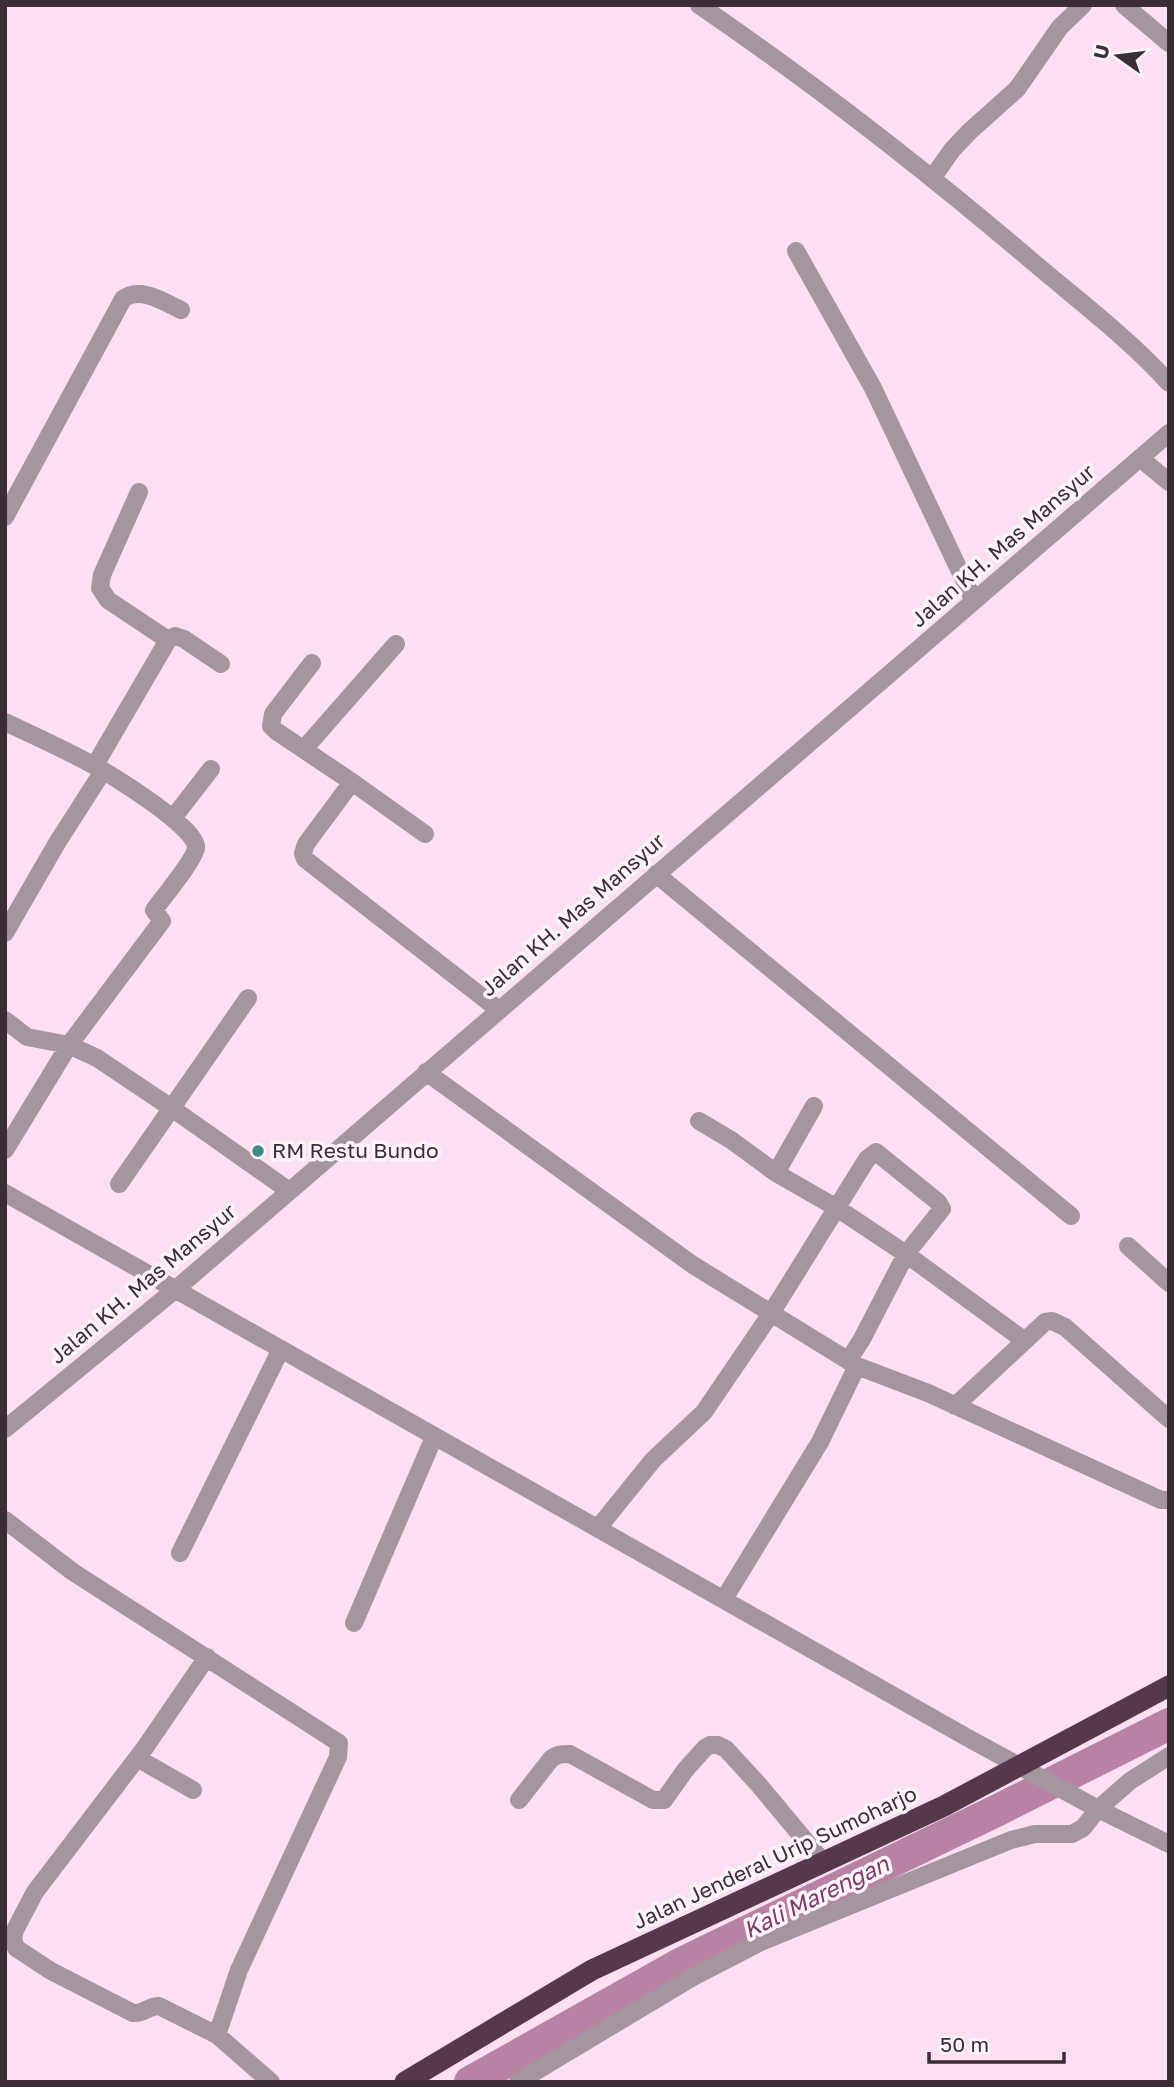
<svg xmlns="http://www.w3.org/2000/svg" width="1174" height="2087" font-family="'Golos Text',sans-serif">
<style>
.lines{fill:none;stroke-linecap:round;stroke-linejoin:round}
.river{stroke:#b882a5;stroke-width:32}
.minor{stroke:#a4959e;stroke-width:18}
.highway{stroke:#55384b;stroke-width:21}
.poi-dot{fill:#428985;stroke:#fbf4f8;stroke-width:2.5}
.labels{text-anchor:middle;stroke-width:7;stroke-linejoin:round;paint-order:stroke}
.street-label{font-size:21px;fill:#3b2d36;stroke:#fbf4f8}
.poi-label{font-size:21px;fill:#3b2d36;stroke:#fbf4f8;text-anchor:start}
.water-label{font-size:23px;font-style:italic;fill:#7e3a69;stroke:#fbf4f8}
</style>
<rect width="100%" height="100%" fill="#fcdff1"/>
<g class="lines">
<!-- river -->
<path class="river" d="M470 2082 680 1964 1000 1809 1169 1724"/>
<!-- minor -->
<path class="minor" d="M699 5C816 85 925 170 1033 262 1079 301 1128 338 1169 383
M1124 5 1169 43
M933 177 952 150 970 131 1017 89 1060 27 1083 5
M796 251 873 388 974 601
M1140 458 1169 482
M139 492 102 575 100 588 108 600 168 640
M5 517 123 299C140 286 164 302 181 310
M312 663 273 714 271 726 276 731 352 782 306 844 303 853 305 859 499 1010
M5 722C35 736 64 749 93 765 111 774 199 829 196 848 195 859 162 899 154 910L162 921 69 1045 5 1150
M304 749 396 644
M95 765 168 640 175 636 184 639 221 664
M352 782 425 834
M173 818 211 769
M656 874 1071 1216
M5 933 57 843 103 771
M5 1020 27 1037 69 1045 97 1058 173 1109 288 1190
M426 1072 693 1265 857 1366 928 1393 1161 1500H1169
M699 1121 731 1140 776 1173 837 1208 906 1254 1025 1341
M776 1173 814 1106
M119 1184 248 998
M5 1193 968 1738 1098 1809 1169 1844
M1128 1246 1169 1283
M955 1406 1045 1322 1052 1321 1065 1327 1169 1419
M5 1429 176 1289 1169 433
M5 1520 73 1572 339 1743 338 1757 239 1970 217 2035
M598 1528 653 1460 704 1412 770 1315 867 1159 876 1152 938 1202 942 1209 906 1254 862 1339 848 1361
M180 1553 281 1349
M724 1599 820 1442 857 1366
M354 1623 434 1437
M207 1657 144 1749 35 1892 15 1930 13 1939 16 1948 51 1971 133 2013C143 2014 149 2006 159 2006L217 2035 271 2082
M137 1758 193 1790
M519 1800 551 1759C557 1754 562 1754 570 1754L653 1800H664L686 1769 705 1748 710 1745H718L726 1749 759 1785 824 1863
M518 2082 693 1977 761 1942 1011 1840 1035 1834H1072L1083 1828 1098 1809 1130 1781 1169 1756"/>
<!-- highway -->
<path class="highway" d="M405 2082 592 1970 944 1806 1169 1686"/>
</g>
<!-- markers -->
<circle class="poi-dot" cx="258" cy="1151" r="7"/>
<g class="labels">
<!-- street labels -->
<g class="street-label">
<text transform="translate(1003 546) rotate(-41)" y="7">Jalan KH. Mas Mansyur</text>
<text transform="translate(573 915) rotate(-41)" y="7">Jalan KH. Mas Mansyur</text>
<text transform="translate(143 1284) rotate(-40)" y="7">Jalan KH. Mas Mansyur</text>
<text transform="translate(775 1858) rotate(-25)" y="7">Jalan Jenderal Urip Sumoharjo</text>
</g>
<!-- poi labels -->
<g class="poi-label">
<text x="272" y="1158">RM Restu Bundo</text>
</g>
<!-- water labels -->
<g class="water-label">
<text transform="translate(816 1897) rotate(-26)" y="8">Kali Marengan</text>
</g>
</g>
<!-- border -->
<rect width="1174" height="2087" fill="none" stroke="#3b2d36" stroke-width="14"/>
<!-- north arrow -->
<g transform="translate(1118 56) rotate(284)" stroke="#fbf4f8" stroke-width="5" paint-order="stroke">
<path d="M0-5L12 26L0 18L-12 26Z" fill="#3b2d36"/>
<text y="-10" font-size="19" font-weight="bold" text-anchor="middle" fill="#3b2d36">U</text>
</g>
<!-- scale -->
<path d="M929 2052v10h135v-10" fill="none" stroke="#3b2d36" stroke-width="3.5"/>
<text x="940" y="2052" font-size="21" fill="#3b2d36" stroke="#fbf4f8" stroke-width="5" paint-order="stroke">50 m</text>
</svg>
